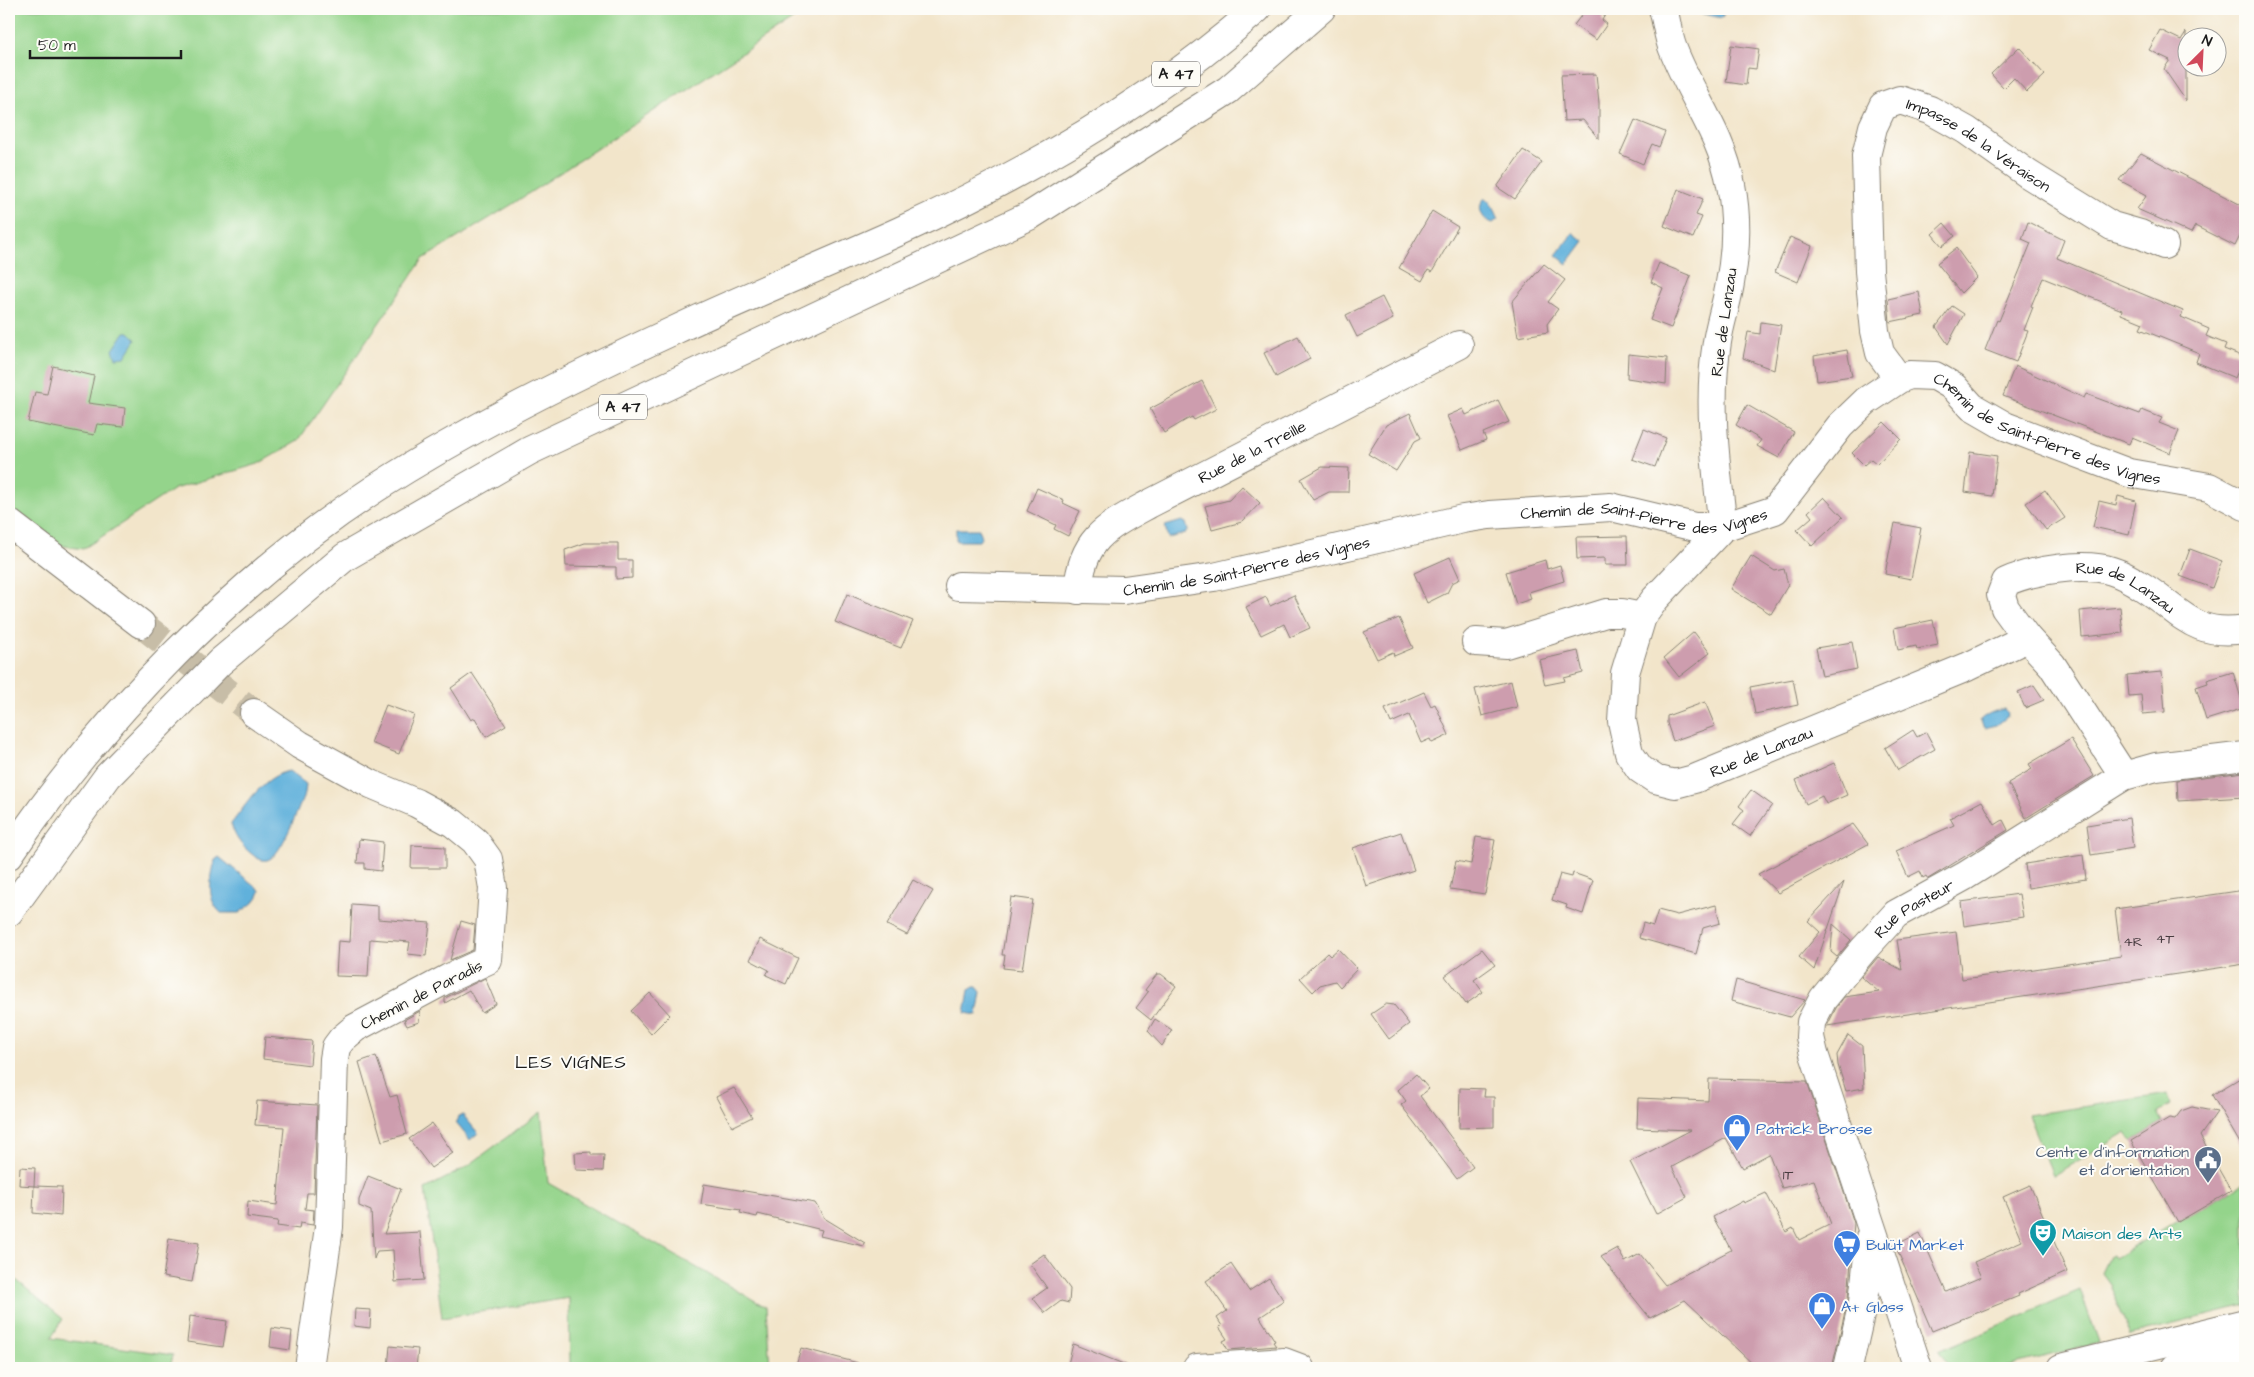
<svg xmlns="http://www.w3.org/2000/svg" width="2254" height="1377" font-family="'Architects Daughter',sans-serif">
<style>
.green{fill:#94d48b;stroke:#587854}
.water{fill:#60b1db;stroke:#3e667c}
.building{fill:#cd9dae}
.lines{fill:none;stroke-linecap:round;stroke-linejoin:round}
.minor-tunnel{stroke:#c7bda7;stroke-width:28;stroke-dasharray:28 14;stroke-linecap:butt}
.minor-casing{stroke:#878073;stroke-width:30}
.major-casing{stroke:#878073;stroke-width:30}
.highway-casing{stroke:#878073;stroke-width:30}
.minor{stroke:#fff;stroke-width:28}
.major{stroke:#fff;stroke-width:28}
.highway{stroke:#fff;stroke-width:28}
.labels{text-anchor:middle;stroke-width:4;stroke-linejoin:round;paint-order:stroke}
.number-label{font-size:14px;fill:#483c40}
.shield{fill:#fdfcf7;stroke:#605f5e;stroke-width:1}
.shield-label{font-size:15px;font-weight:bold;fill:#1c1c1c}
.street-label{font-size:16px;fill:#1c1c1c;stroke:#fdfcf7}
.shop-label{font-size:16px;fill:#366cbe;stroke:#fdfcf7;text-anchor:start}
.service-label{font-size:16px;fill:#4e5e75;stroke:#fdfcf7;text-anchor:end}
.culture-label{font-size:16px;fill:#0d838f;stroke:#fdfcf7;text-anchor:start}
.neighbourhood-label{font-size:18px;letter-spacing:1px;fill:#1c1c1c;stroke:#fdfcf7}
</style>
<rect width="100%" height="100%" fill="#fdfcf7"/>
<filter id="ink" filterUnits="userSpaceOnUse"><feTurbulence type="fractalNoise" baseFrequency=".02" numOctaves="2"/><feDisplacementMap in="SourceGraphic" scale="10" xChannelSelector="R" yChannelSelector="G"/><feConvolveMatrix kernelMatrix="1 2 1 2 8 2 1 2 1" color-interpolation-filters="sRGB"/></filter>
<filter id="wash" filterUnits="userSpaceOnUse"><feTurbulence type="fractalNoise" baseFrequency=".0096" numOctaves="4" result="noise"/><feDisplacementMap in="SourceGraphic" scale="20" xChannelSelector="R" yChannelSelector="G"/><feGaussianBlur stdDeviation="1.12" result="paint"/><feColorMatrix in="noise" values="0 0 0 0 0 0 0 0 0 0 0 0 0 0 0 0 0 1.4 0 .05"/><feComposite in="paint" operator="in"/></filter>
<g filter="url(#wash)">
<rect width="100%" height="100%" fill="#f2e5ca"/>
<!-- green -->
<path class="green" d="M9 9H809L511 205 423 259 298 441 258 464 174 489 83 549 9 537Z
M2168 1094 2171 1105 2158 1112 2163 1122 2131 1141 2126 1133 2053 1176 2028 1115Z
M541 1112 548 1183 766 1307 770 1368H570L569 1298 442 1318 425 1189 465 1168Z
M2245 1183V1306L2130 1335 2110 1284 2102 1273 2110 1256 2112 1255 2114 1258Z
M9 1274 63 1319 51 1338 173 1355 170 1368H9Z
M2080 1290 2099 1343 1999 1368H1950L1939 1351Z"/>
<!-- water -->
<path class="water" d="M1698 9H1725L1722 18 1699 13Z
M1485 198C1489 200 1498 213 1498 219L1493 223C1481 220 1476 206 1485 198Z
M1573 233 1584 241 1567 264 1556 255Z
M125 332H129L136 340 125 357 116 358 113 350Z
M1182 521 1186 523 1188 530 1185 534 1168 538 1165 526Z
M956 529H979L981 538 979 541H956Z
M2004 709 2008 713 2007 717 1997 725 1984 728 1980 720C1988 713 1994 711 2004 709Z
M289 771 306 784 305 793C299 806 281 858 267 860 262 861 256 858 253 855 241 846 235 837 231 824 246 805 263 776 289 771Z
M219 857 260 890C259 901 247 907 239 913H221C205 898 211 879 215 860Z
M974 987H977L981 992 977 1015 965 1013 969 990Z
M463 1115 478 1133 470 1140 456 1123 458 1116Z"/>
<g id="blocks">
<!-- building -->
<path class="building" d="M1586 9H1609L1602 20 1607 24 1596 40 1574 25Z
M2160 30 2181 40 2186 32V101L2164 69 2170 60 2149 50Z
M1731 45 1759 49 1756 69 1748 68 1746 85 1726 82Z
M2019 47 2045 75 2027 92 2014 78 2004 88 1991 74Z
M1596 74 1599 103V139L1583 120 1564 121 1561 75Z
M1635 120 1665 132 1659 147 1652 144 1643 164 1620 154Z
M1523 150 1542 162 1515 199 1497 187Z
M2141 153 2245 207V226L2235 246 2195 226 2191 233 2137 209 2147 195 2119 180Z
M1678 189 1703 199 1696 215 1702 217 1693 238 1664 226Z
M1432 211 1458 227 1432 272 1428 270 1422 281 1399 268Z
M2028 222 2064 240 2057 258 2183 311 2181 317 2209 329 2206 336 2226 344 2224 349 2244 357 2235 378 2196 362 2199 353 2140 329 2143 323 2121 314 2122 310 2043 278 2031 306 2033 307 2024 330 2028 331 2016 362 1985 350 1997 320 1999 321 2031 243 2022 239Z
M1944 223 1955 236 1942 246 1932 234Z
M1790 237 1812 246 1798 282 1775 272Z
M1956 248 1977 277 1961 293 1937 263Z
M1659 263 1691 276 1671 328 1650 320 1663 288 1651 282Z
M1544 264 1565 280 1548 302 1558 309 1547 324 1548 332 1518 337 1512 302Z
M1919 292 1923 315 1890 322 1888 299Z
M1382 297 1393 319 1357 337 1346 315Z
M1952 306 1964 314 1948 344 1936 327Z
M1761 322 1781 325 1774 370 1743 358 1748 332 1760 334Z
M1298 336 1310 359 1276 377 1264 353Z
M1847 350 1852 376 1817 381 1814 356Z
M1628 354 1667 358 1666 384 1627 378Z
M53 366 94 376 88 403 125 408 123 427 97 424 94 435 28 422 35 392 47 394Z
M2015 366 2084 398 2086 394 2140 414 2142 410 2162 418 2159 423 2179 431 2170 453 2132 437 2129 444 2003 396Z
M1202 381 1216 409 1194 420 1192 417 1186 420 1164 433 1150 409Z
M1498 400 1509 422 1483 433 1486 440 1462 450 1447 416 1463 409 1466 415Z
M1747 405 1794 432 1779 458 1757 446 1761 440 1736 425Z
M1410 413 1421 438 1415 441 1396 471 1368 454 1386 425Z
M1884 422 1901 439 1877 464 1871 459 1864 465 1852 453Z
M1644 429 1666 438 1655 467 1632 459Z
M1970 452 1997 456 1992 496 1965 492Z
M1322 467 1349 468 1348 492H1329L1313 500 1301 479Z
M1242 486 1260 503 1242 522 1212 530 1205 506 1229 500Z
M1037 488 1064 500 1063 503 1080 511 1068 536 1054 529 1056 525 1027 511Z
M2045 490 2065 518 2046 530 2026 503Z
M2118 496 2136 501 2129 535 2093 527 2099 501 2116 505Z
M1824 497 1843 517 1812 546 1797 530 1812 517 1808 512Z
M1895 523 1921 528 1911 579 1885 574Z
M1627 536 1628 565H1605V558L1577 559 1576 537Z
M585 543H618V560H632V578L616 579V567L566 566 565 550Z
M2190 549 2222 561 2212 588 2180 576Z
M1751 556 1775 571 1784 569 1788 585 1771 614 1731 589Z
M1450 557 1460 579 1452 583 1447 593 1427 603 1414 573Z
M1545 560 1547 569 1560 565 1564 581 1529 592 1531 599 1516 604 1506 572Z
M847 594 913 621 901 648 835 622Z
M1294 595 1310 628 1290 637 1284 624 1261 635 1246 607 1266 597 1270 606Z
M2120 607 2123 633 2082 637 2080 611Z
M1399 618 1413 648 1394 656 1393 652 1377 659 1364 632Z
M1933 620 1938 645 1917 649 1916 646 1898 650 1894 628Z
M1694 632 1710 653 1679 677 1664 658Z
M1852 642 1857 669 1822 676 1816 648Z
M1578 651 1583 673 1564 678 1565 681 1545 685 1539 660Z
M2162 672 2165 712 2143 714 2141 695 2129 696 2127 675Z
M2233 672 2244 708 2206 720 2196 687 2208 683 2207 680Z
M472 673 506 725 486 737 475 718 471 720 451 688Z
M1793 679 1798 705 1755 714 1750 687Z
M1511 681 1517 707 1482 716 1475 689Z
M2034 685 2044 700 2025 708 2018 692Z
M1424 692 1431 706 1435 704 1449 735 1432 743 1430 739 1421 743 1409 715 1391 723 1385 709Z
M1705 702 1715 726 1673 741 1667 723V716Z
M386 705 414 715 399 754 371 743Z
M1913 730 1917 737 1926 732 1935 749 1898 770 1885 748Z
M2071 739 2094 776 2026 818 2008 783 2032 769 2029 764Z
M1834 763 1847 795 1826 804 1822 796 1806 804 1796 780Z
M2245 772V797L2178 801 2177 780Z
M1751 790 1772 805 1750 836 1733 824 1744 810 1739 806Z
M1982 801 1995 825 2003 820 2008 830 1928 879 1926 876 1923 878 1920 871 1908 877 1896 851 1954 825 1950 818Z
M2129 818 2133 848 2091 855 2087 825Z
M1853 824 1868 844 1778 893 1758 874Z
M1401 832 1414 870 1366 886 1353 848Z
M1476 837 1495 840 1485 894 1450 889 1456 861 1471 864Z
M359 839 383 842 381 871 365 869V863H357Z
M412 845 445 847V868H411Z
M2083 855 2086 879 2028 888 2025 864Z
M1573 873 1593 880 1583 914 1566 908 1567 905 1552 900 1560 874 1572 877Z
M913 880 933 891 907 935 887 925Z
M1844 882 1814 970 1799 957 1820 932 1808 921Z
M2245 890V964L1827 1026 1836 1008 1844 997 1879 992 1861 977 1878 957 1902 970 1897 940 1956 932 1962 979 2001 974 2121 956 2115 909Z
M2019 894 2023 917 1964 926 1961 902Z
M1011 897 1033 900 1022 970 1003 968 1005 955H1002Z
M352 904 378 906V919L430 923 426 956 408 954 410 942 370 939 368 977 336 976 338 941 350 942Z
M1716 905 1720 923 1703 928 1696 954 1639 938 1643 923 1653 926 1658 910 1677 915Z
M461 921 475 925 473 950 450 960Z
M1833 924 1851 940 1837 957 1831 952Z
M760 939 798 958 786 984 766 975 769 970 750 960Z
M1338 949 1357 969 1340 987 1335 981 1320 985 1313 992 1300 978 1327 953 1330 956Z
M1482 949 1495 965 1474 980 1483 992 1466 1004 1445 976Z
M1157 974H1161L1176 986 1151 1020 1136 1008 1148 992 1145 990Z
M485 978 496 1004 482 1013 469 990 445 1003V998Z
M1736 980 1805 1000 1790 1017 1731 1001Z
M650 993 670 1015 651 1034 631 1011Z
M1386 1004 1394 1005 1409 1024 1389 1039 1371 1014Z
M420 1011 419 1022 407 1026 404 1020Z
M1155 1019 1172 1030 1162 1046 1148 1031Z
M1848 1035 1862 1046 1864 1088 1846 1091 1838 1065 1837 1055Z
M265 1037 312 1041 310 1065 263 1059Z
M376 1056 390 1097 397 1095 407 1134 382 1141 359 1062Z
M1416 1074 1429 1089 1420 1096 1473 1167 1457 1179 1401 1105 1406 1101 1398 1090Z
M2245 1075V1152L2212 1095Z
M1709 1079 1807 1081 1854 1223 1848 1299 1832 1368H1757L1685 1300 1650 1318 1601 1257 1617 1248 1625 1262 1640 1254 1665 1285 1731 1250 1713 1217 1743 1201 1744 1203 1766 1193 1786 1232 1793 1228 1799 1240 1831 1224 1814 1180 1782 1188 1769 1154 1743 1168 1726 1138 1672 1167 1687 1197 1656 1214 1630 1162 1691 1130 1637 1128 1638 1098 1708 1101Z
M734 1088 752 1117 732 1127 716 1097Z
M1460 1088 1485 1089 1484 1097H1494V1127L1459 1128Z
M257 1101 317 1105 314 1193H307L305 1209 314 1210 313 1225 300 1223 299 1229 277 1226 278 1221 247 1217 248 1201 277 1205 284 1127 255 1125Z
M2192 1107 2217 1112 2200 1136 2231 1191 2178 1222 2131 1141 2169 1118 2175 1119 2181 1111Z
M432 1123 453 1153 431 1168 409 1139Z
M591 1152V1155H604L603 1171 576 1170 575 1153Z
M20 1167 35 1168 34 1186 62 1187 61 1216 33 1213 34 1186 19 1185Z
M368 1176 401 1189 384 1234 420 1232 424 1280 395 1282 393 1250 377 1251 374 1259 371 1211 359 1206V1200Z
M704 1184 815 1203 824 1218 865 1243 864 1246 820 1236 822 1230 758 1214 757 1217 740 1213 741 1210 701 1204Z
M2030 1185 2067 1272 2018 1294 2019 1296 1932 1331 1895 1245 1920 1233 1946 1292 1981 1277 1974 1262 2022 1241 2003 1197Z
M169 1238 199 1243 192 1282 163 1277Z
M1044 1254 1070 1289 1069 1303 1061 1301 1045 1313 1033 1298 1047 1288 1030 1264Z
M1231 1264 1249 1291 1269 1278 1284 1301 1260 1317 1275 1341 1273 1342 1276 1346 1228 1350 1223 1341 1227 1339 1219 1327 1222 1326 1217 1318 1227 1311 1206 1281Z
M355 1309 371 1310 370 1328 354 1326Z
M190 1316 227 1321 223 1347 187 1342Z
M272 1328 292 1331 290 1350 270 1347Z
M1073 1344 1131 1367V1368H1067Z
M390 1346 418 1349 416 1368H388Z
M801 1348 858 1363 857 1368H795Z"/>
</g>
</g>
<g filter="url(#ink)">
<use href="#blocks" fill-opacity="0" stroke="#878073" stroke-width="1"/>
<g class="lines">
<!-- minor-tunnel -->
<path class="minor-tunnel" d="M141 624 254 713"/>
<defs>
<g id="minor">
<path id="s1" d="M1663 9C1667 22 1668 37 1673 49 1691 96 1722 135 1731 185 1737 216 1736 252 1730 283 1727 303 1720 322 1717 342 1707 403 1716 467 1723 527L1655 599 1642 617 1625 673 1622 721 1629 753 1640 769 1655 779 1675 784 1694 779 1967 667 2027 638 2052 665 2124 776"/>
<path id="s2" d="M1899 379 1880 353 1875 331 1869 271 1866 156 1873 127 1883 106 1900 100 1930 110 1966 130 2028 174 2112 226 2140 234 2164 245"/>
<path d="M9 523 141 624"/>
<path id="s3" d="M959 586 1124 590 1214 577 1463 519 1489 515 1611 507 1695 527H1723L1775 510 1840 426 1866 401 1899 379 1910 375 1935 376 1954 387 1972 407 2005 426 2129 473 2209 487 2245 506"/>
<path id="s4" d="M1078 590C1082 538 1107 527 1149 504L1459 345"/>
<path id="s5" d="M2027 638 2005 608 2001 595 2006 582C2033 570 2084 562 2112 571 2122 574 2134 581 2143 587 2182 612 2193 637 2245 629"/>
<path d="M1476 642 1506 644 1606 613H1622L1642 617"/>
<path d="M254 713 300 745 371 784 416 803 453 823 475 841 488 859 493 888 488 960 449 978 355 1028 342 1039 336 1047 334 1059 329 1227 309 1368"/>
<path d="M1197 1368 1284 1362 1300 1368"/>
<path d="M1848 1368 1863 1302 1870 1238"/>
<path id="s6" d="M1918 1368 1814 1054 1810 1037 1811 1022 1823 999 1864 949 1896 914 1965 876 2124 776 2156 767 2245 756"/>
<path d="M2175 1368 2245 1350"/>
</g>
<path id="major" d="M2061 1368 2245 1323"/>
<path id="highway" d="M9 855C102 717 236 579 376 488 471 427 573 377 675 330 749 295 825 265 900 231 1027 173 1152 102 1257 9
M9 912 108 776 220 662 345 557 529 451 1031 215 1228 90 1321 9"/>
</defs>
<!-- minor casing -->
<use href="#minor" class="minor-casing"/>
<!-- major casing -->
<use href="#major" class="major-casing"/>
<!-- highway casing -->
<use href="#highway" class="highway-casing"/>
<!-- minor -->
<use href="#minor" class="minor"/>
<!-- major -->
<use href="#major" class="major"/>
<!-- highway -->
<use href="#highway" class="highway"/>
</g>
</g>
<!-- icons -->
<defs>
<symbol id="shop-pin" viewBox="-11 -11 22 30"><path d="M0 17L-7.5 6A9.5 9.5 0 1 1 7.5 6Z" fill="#3f7fe0" stroke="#fdfcf7"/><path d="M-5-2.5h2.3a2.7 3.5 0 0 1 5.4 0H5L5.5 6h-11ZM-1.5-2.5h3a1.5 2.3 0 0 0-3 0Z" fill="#fff"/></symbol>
<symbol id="civic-pin" viewBox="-11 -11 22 30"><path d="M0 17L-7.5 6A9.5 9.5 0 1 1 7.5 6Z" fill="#5c6f8a" stroke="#fdfcf7"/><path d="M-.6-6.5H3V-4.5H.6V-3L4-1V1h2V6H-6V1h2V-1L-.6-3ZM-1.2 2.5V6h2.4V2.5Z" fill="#fff"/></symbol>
<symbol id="theatre-pin" viewBox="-11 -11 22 30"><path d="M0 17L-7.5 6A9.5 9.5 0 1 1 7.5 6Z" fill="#0f9aa8" stroke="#fdfcf7"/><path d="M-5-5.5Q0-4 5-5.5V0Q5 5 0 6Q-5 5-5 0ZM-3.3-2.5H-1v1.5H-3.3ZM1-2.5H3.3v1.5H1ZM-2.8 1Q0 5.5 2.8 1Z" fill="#fff"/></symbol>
<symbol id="supermarket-pin" viewBox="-11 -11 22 30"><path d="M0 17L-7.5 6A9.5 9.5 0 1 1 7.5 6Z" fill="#3f7fe0" stroke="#fdfcf7"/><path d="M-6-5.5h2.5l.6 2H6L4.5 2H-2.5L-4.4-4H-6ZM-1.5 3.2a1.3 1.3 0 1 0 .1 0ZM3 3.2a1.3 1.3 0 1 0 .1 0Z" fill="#fff"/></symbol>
</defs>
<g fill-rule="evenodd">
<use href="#shop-pin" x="1721" y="1112" width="32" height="43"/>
<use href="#civic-pin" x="2192" y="1144" width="32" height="43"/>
<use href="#theatre-pin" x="2027" y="1217" width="32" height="43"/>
<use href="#supermarket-pin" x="1831" y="1228" width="32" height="43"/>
<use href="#shop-pin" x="1806" y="1290" width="32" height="43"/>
</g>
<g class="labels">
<!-- number labels -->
<g class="number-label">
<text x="2165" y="943">4T</text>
<text x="2133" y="946">4R</text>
<text x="1788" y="1179">1T</text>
</g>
<!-- shield labels -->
<g class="shield">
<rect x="1152" y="61.5" width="48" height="25" rx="4"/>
<rect x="599" y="394.5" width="48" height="25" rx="4"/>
</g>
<g class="shield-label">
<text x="1176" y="79">A 47</text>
<text x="623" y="412">A 47</text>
</g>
<!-- street labels -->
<g class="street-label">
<text dy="6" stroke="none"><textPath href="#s2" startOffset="392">Impasse de la Véraison</textPath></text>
<text transform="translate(1723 322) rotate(-82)" y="6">Rue de Lanzau</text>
<text dy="6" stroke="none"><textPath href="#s3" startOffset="1174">Chemin de Saint-Pierre des Vignes</textPath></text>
<text dy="6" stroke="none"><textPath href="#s4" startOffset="234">Rue de la Treille</textPath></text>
<text dy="6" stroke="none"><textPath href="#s3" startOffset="695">Chemin de Saint-Pierre des Vignes</textPath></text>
<text dy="6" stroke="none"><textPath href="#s3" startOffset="290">Chemin de Saint-Pierre des Vignes</textPath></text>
<text dy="6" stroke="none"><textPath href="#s5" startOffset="191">Rue de Lanzau</textPath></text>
<text dy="6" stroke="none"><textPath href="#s1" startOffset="945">Rue de Lanzau</textPath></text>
<text dy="6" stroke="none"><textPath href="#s6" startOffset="519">Rue Pasteur</textPath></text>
<text transform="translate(421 994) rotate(-27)" y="6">Chemin de Paradis</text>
</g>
<!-- shop labels -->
<g class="shop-label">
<text x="1756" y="1134">Patrick Brosse</text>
<text x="1866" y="1250">Bulüt Market</text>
<text x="1841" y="1312">A+ Glass</text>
</g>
<!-- service labels -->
<g class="service-label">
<text x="2189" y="1157">Centre d'information<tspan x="2189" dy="18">et d'orientation</tspan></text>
</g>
<!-- culture labels -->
<g class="culture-label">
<text x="2062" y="1239">Maison des Arts</text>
</g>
<!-- neighbourhood labels -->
<g class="neighbourhood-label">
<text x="571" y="1068">LES VIGNES</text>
</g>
</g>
<!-- margin -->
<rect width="2254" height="1377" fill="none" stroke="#fdfcf7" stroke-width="30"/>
<!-- north arrow -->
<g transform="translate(2202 52) rotate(24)"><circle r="24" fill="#fdfcf7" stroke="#a3a29f"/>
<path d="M0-4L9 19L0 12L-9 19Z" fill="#d1495b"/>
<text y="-8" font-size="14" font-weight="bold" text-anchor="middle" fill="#1c1c1c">N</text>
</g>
<!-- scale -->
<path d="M30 50v8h151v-8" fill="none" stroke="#1c1c1c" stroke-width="2.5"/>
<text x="38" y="50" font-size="15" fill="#1c1c1c" stroke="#fdfcf7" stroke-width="4" paint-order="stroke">50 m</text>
</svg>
